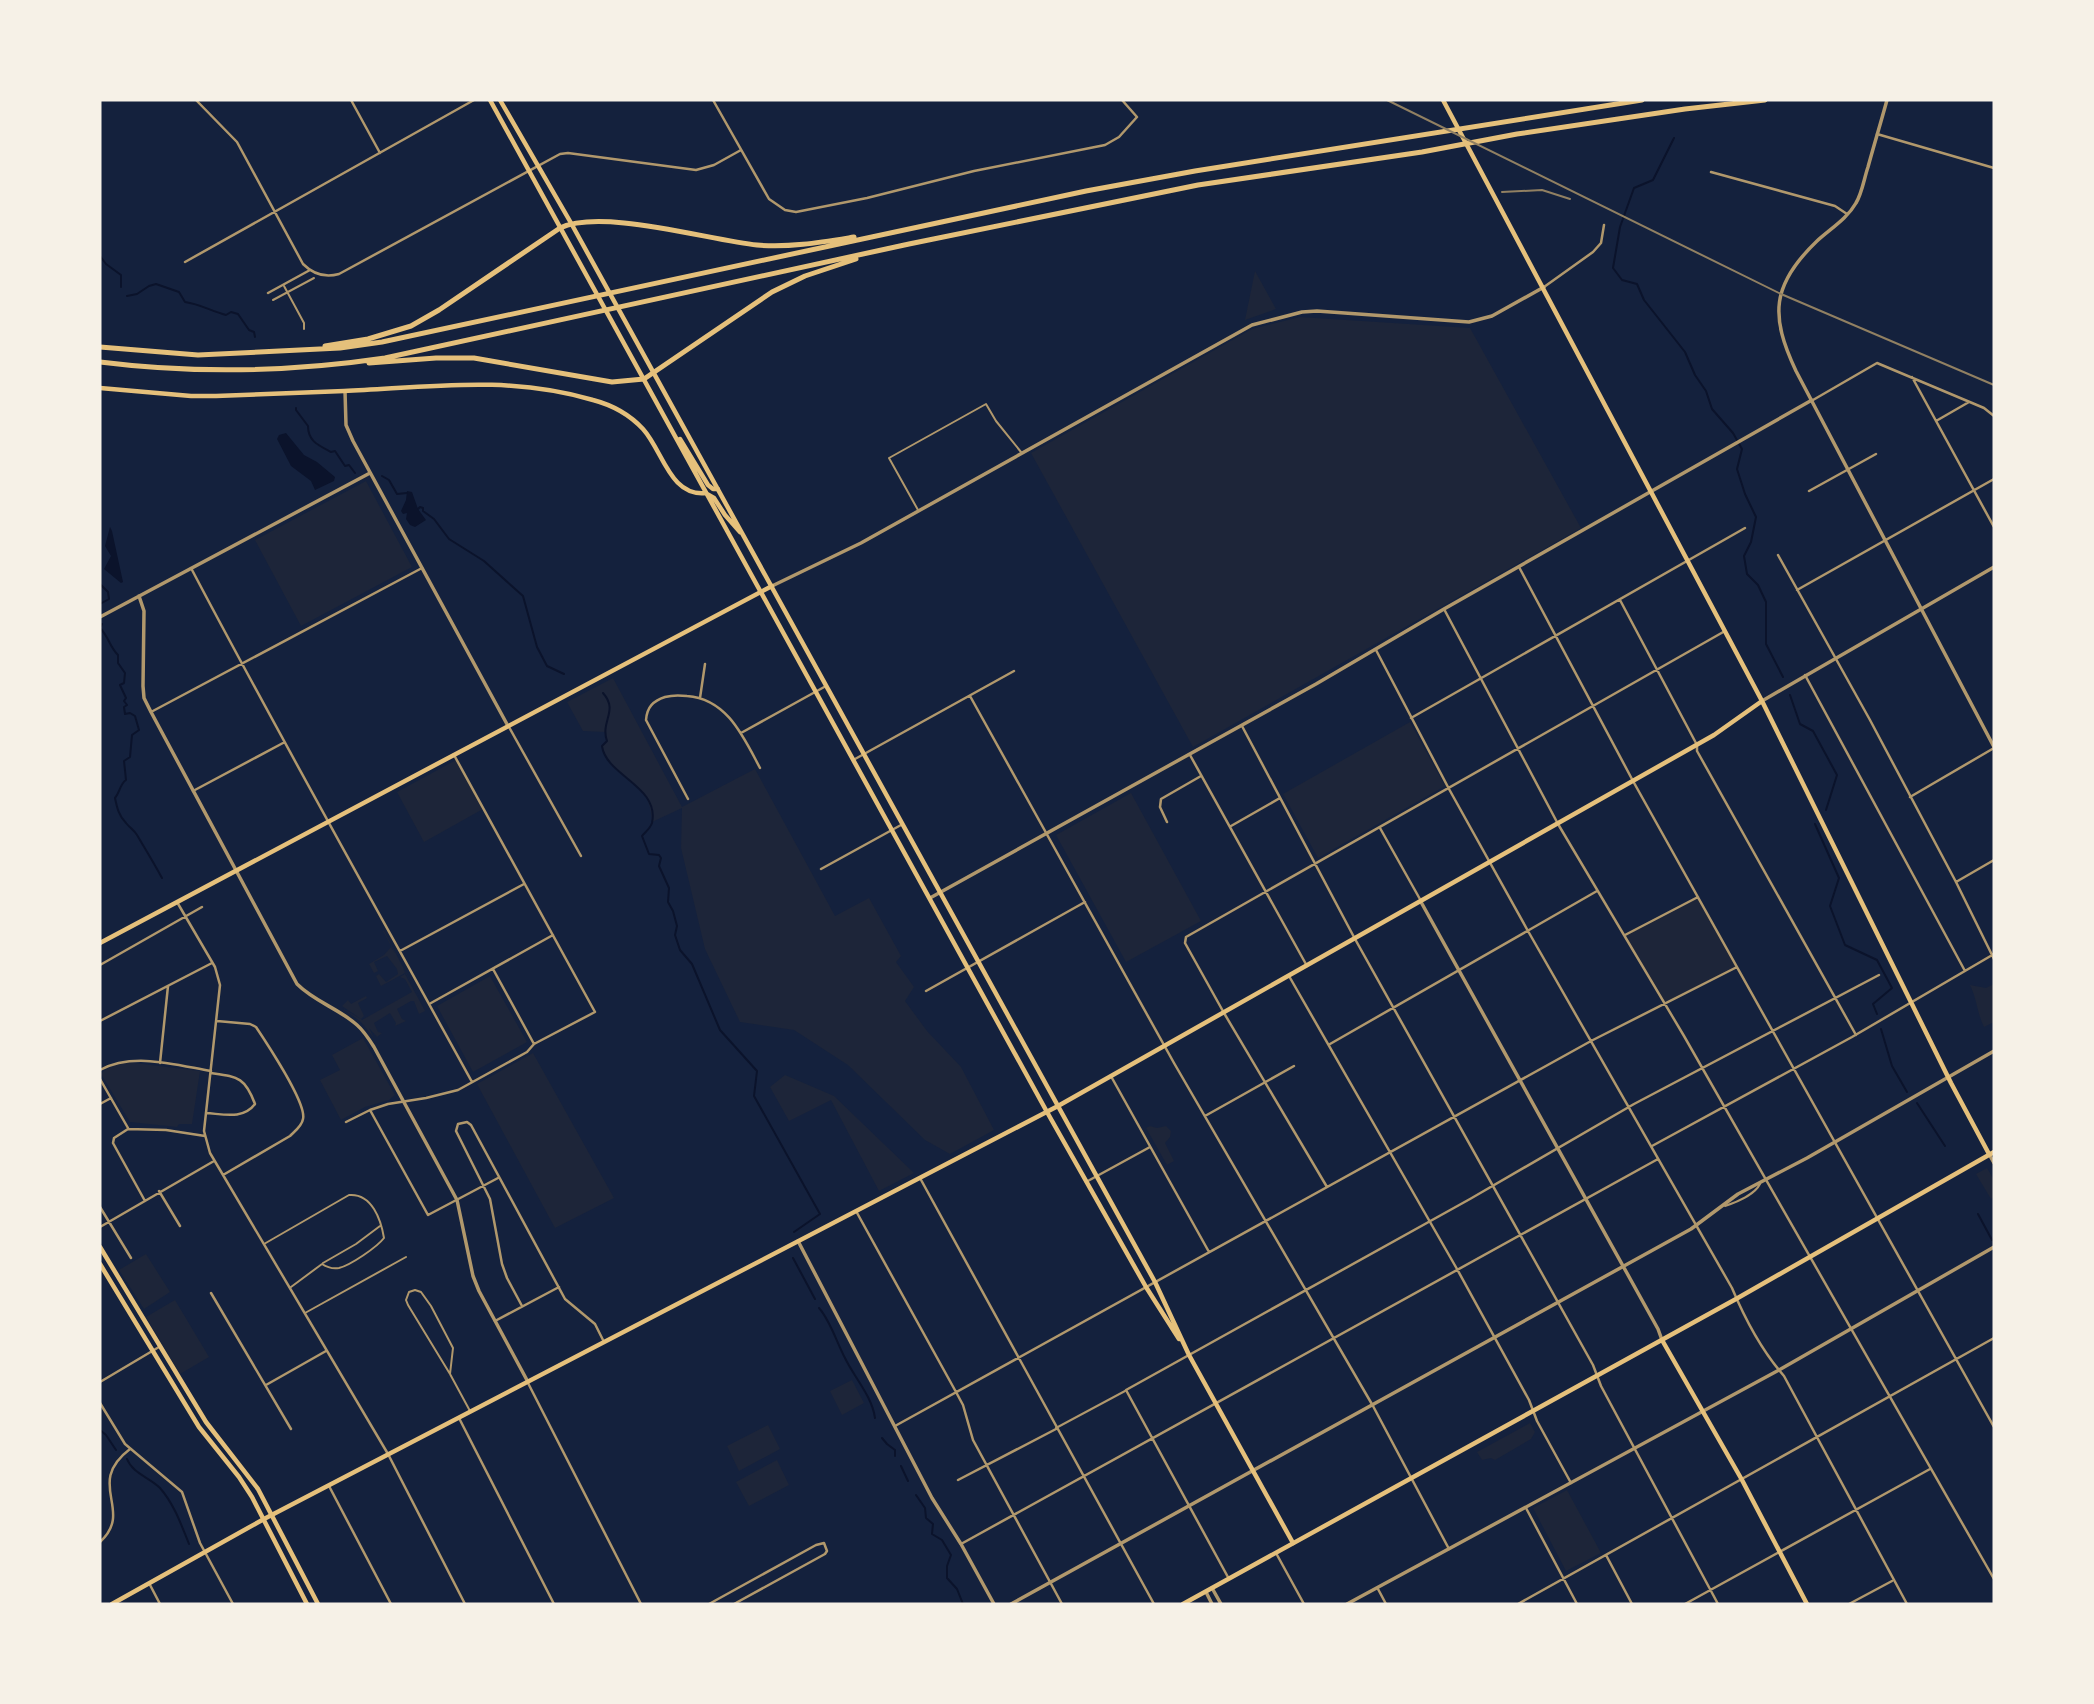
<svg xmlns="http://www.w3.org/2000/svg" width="2094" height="1704" font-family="'PT Sans',sans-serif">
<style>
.green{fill:#1d2539}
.water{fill:#0b132b}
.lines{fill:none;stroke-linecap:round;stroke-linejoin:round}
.stream{stroke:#0b132b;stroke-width:2}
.service{stroke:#b1986c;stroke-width:2}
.pedestrian{stroke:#b1986c;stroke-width:2}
.minor{stroke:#b1986c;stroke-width:2.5}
.tertiary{stroke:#b1986c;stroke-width:3.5}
.secondary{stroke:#e5c07b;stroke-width:4.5}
.primary{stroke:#e5c07b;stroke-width:4.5}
.trunk{stroke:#e5c07b;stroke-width:4.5}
.motorway{stroke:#e5c07b;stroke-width:5}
.rail{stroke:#918062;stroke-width:2}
</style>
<rect width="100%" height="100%" fill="#14213d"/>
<!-- green -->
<path class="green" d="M1255 271 1276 309 1245 320Z
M1300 317 1470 328 1581 528 1193 747 1031 453 1252 329Z
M366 481 412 567 301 626 255 540Z
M613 678 682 807 755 769 835 916 869 898 901 956 896 962 914 987 905 1001 927 1031 961 1067 994 1130 950 1154 925 1140 848 1065 794 1030 740 1022 705 949 681 848 682 808 652 822C651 812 650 803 645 795 632 778 605 769 602 746L607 741 605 732 583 731 567 702Z
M1410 722 1445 786 1318 858 1283 794Z
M456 760 483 809 424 842 397 792Z
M1131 793 1201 921 1126 962 1056 835Z
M1698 897 1737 967 1665 1004 1625 935Z
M383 931H384L425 1009 403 968 405 973 381 986 376 976 379 974 386 982 398 974 397 969 387 956 374 962 378 971 374 973 369 964 384 955 391 947 395 953Z
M405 974 425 1011 419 1014 414 1001H411L397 1009 402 1019 406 1021 395 1026 396 1023 390 1013 374 1023 378 1032 382 1033 377 1037 369 1028 374 1038 361 1022 342 1008 361 1019 342 1006 348 1000 351 1004 366 996 367 998 358 1003 364 1016 361 1019 362 1020 412 992 405 979 400 977Z
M490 976 527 1042 473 1072 437 1006Z
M1994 984V1022L1984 1027C1977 1013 1977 999 1970 985L1986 988Z
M363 1038 395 1095 389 1100 365 1107 341 1120 320 1080 340 1070 332 1055Z
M533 1053 614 1198 555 1228 477 1084Z
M126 1062 200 1071 192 1124H179L177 1127 130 1122 101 1074C108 1066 116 1063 126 1062Z
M785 1075 834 1096 914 1173 879 1191 831 1100 789 1121 770 1087Z
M1150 1126 1157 1128 1166 1126 1171 1131 1170 1137 1165 1143 1174 1161 1167 1165 1146 1128Z
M1987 1168 1994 1180V1197L1991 1199 1976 1174Z
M146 1254 170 1292 144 1309 119 1270Z
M175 1300 209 1357 180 1374 146 1317Z
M852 1380 864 1403 842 1415 830 1391Z
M1530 1423 1535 1432 1531 1439 1495 1460 1491 1458 1482 1460 1477 1452Z
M768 1425 780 1449 739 1471 727 1446Z
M777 1460 789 1485 749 1506 736 1482Z
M1567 1490 1601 1553 1566 1571 1533 1508Z"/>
<!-- water -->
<path class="water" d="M286 433 304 455 317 462 335 477 334 481 315 490 311 481 291 466 277 439 279 435Z
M407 491 412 492 418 509 426 520 415 527 410 525 406 519 407 513 403 514 401 511 406 500Z
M110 527 112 531 123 582 121 583 104 569 111 556 105 546Z"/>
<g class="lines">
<!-- stream -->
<path class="stream" d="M1674 138 1653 180 1634 188 1620 227 1613 268 1622 280 1637 284 1644 300 1685 352 1695 375 1706 391 1712 409 1733 433 1742 449 1737 469 1745 494 1756 517 1751 542 1744 556 1747 574 1758 585 1766 602V644L1783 677
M100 256 106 264 121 275V287
M127 296 137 294 149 286 156 284 179 292 185 302C200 304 211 311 226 315L231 312 238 314 249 330 254 332 255 337
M296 408V410L308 426C308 441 318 445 331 452L335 451 345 466 349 465 355 473
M382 476 389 480 397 494 407 493
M418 509 420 507 423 508V511L434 519 449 539 484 561 523 596 537 647 547 666 564 674
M100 584 108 592 109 599 100 604
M102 624 100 628C109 637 109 646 118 655V663L125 673 124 683 120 685 126 698 124 701 127 705 124 707 125 714 130 713 135 716 139 730 132 735 130 757 124 761 126 780C120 784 120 792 115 798 117 808 119 816 126 823 130 828 134 830 137 835 146 850 154 863 162 878
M603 693C619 711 600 721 607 741L602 746C606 776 660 786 652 823 650 829 645 832 642 836L649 854 659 855 661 858 659 866 669 888 668 902 673 911 677 926 675 935 680 950 692 964 720 1030 757 1071 754 1096 820 1214 794 1232
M1790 695 1800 724 1813 731 1837 775 1826 810
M1815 824 1839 878 1830 906 1845 945 1877 960 1892 988 1873 1004 1877 1014
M1881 1029 1892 1066 1907 1092
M1917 1103 1945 1146
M1978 1214 1992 1240
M793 1258 815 1299
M819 1308C830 1320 837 1343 845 1358 854 1377 872 1396 875 1418
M100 1422V1430L106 1435 116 1450
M882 1438 887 1444 895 1450V1456
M127 1459C133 1474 149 1477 160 1488 174 1504 181 1524 189 1544
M901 1466 908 1481
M916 1495 925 1508 926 1518 933 1524 932 1534 942 1540 951 1555 947 1566V1578L957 1589 963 1604"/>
<!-- service -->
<path class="service" d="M918 510 889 458 986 404 996 421 1021 452
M1725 1206C1737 1202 1755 1194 1760 1184
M264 1244 349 1195C372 1193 381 1220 384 1238 377 1247 351 1265 339 1268 333 1269 328 1268 322 1264L291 1287
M323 1263 356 1244 380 1226
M305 1313 406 1257
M450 1374 453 1348 431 1306 421 1292 415 1290 409 1292 406 1300 408 1305 450 1374 470 1411
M1056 1428 1125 1391"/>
<!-- pedestrian -->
<path class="pedestrian" d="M284 286 304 323V329
M273 300 314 278"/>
<!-- minor -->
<path class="minor" d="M196 100 237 142 303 264C313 274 325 278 339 274L560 154 568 153 696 170 714 165 741 150
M351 100 380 153
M713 100 769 199 785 210 796 212 867 198 974 171 1105 145 1119 137 1137 117 1122 100
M1877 134 1994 168
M1711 172 1835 206 1847 214
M185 262 474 100
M1544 287 1593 252 1601 243 1604 225
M268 293 310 270
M1912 377 1994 527
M1813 400 1877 363 1984 408 1994 416
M1936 421 1969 402
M1809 491 1876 454
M1778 555 1870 720 1956 882 1994 959
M1519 567 1633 781 1994 1427
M191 568C282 741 378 911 472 1082
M1797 590 1994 479
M1620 600 1697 745V751L1856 1035
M1444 609 1558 824 1684 1036 1994 1579
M1376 650 1449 789 1528 931 1732 1288C1745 1319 1762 1351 1784 1376L1907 1604
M1805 675 1965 971
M970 696 1174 1063 1373 1406 1449 1549
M700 698 705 664
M151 712 422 568
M1411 718 1745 528
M1242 726 1355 939 1593 1365 1601 1386 1718 1604
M509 727 581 856
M741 733 826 686
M1190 755 1307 966
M855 759 1014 671
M193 791 283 743
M1910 797 1994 748
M688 799 646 720C647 707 653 701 665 697 672 695 679 695 687 696 727 699 743 736 760 768
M1167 822 1160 807 1161 799 1201 776
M1231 826 1280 798
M1380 828 1421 901
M821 869 901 825
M1956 882 1994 860
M177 902 215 967 220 985 204 1131 210 1153 388 1454 465 1604
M1625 935 1698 897
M400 951 524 884
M100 965 202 907
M493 969 534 1044
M1289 976 1457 1269 1529 1400 1537 1421 1571 1483
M926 991 1085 902
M431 1003 553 935
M100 1021 212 963
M217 1021 250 1024 256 1027C266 1042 307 1104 303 1119 302 1126 295 1131 290 1136L223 1175
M1330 1044 1597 891
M160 1063 168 986
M100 1070C133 1052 176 1065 211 1071
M1112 1078 1209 1252
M100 1079 128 1128
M100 1104 111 1098
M370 1110 428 1215 498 1178
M206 1113C223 1114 243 1120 255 1104 245 1077 238 1077 211 1073
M1205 1116 1294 1066
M346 1122 370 1110 388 1104 426 1098 458 1090 527 1052 534 1044 595 1012 454 755
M1652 1146 1852 1037 1994 954
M920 1178 1154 1604
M1086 1182 1150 1147
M1327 1187 1224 1013 1185 943 1186 937 1725 631
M159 1191 180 1226
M145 1201 113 1143 114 1138 128 1129 166 1130 205 1136
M100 1207 131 1258
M856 1211 956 1392 963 1405 973 1440 1062 1604
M100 1227 214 1161
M211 1293 291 1429
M522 1306 507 1278 502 1264 490 1199 456 1131 458 1124 467 1122 471 1125 565 1299 595 1324 604 1342
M495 1321 559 1287
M100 1382 159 1347
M528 1383 641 1604
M266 1385 326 1351
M100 1403 125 1444 182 1492 200 1543 233 1604
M459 1418 554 1604
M895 1426 1591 1041 1737 967
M958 1480 1056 1429
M329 1486 391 1604
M1526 1508 1577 1604
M100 1542C135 1510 84 1484 130 1449
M961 1544 1658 1159
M1276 1553 1304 1604
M1606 1555 1632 1604
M1229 1579 1126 1390 1470 1199 1634 1104 1879 975
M149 1583 160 1604
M1378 1589 1386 1604
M709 1604 816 1545 824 1543 827 1551 825 1554 734 1604
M1518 1604 1994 1338
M1685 1604 1930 1469
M1849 1604 1892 1581"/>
<!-- tertiary -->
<path class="tertiary" d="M1887 100C1881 122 1874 145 1868 167 1864 179 1862 193 1856 203 1847 219 1830 229 1817 241 1771 285 1770 316 1796 371L1994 747
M345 391 346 425 353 441 508 726
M772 586 861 543 1252 325 1302 312 1317 311 1469 322 1492 316 1544 287
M139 596 144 611 143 686 144 698 151 712 297 984C315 1002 338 1008 357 1025 364 1031 369 1039 374 1047L457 1200 473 1276 479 1291 528 1382
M100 617 370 473
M1762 701 1994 567
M930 898 1316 684 1444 609 1812 400
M1421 902 1658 1329 1662 1340
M1989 1154 1994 1163
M798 1241 932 1498 961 1544 994 1604
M1212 1588 1221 1604
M1206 1592 1212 1604
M1011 1604 1691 1229 1738 1194 1807 1158 1994 1051
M1347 1604 1779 1370 1994 1247"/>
<!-- secondary -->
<path class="secondary" d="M1443 100 1762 701 1951 1083 1989 1154
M100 388 191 396H216C259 394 301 393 344 391 431 387 507 375 593 400 612 405 630 415 643 429 663 451 670 497 706 493
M100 943 772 586
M1662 1340 1742 1480 1807 1604
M112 1604 264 1519 1058 1106 1714 735 1762 701"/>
<!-- primary -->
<path class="primary" d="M490 100 1047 1112 1146 1287 1179 1339
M500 100 571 223 1155 1282 1189 1355 1293 1543
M680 439 708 485 713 489H718
M707 494 714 498 725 515 740 532
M100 1247 206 1422 258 1489 318 1604
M100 1264 199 1427 239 1477 252 1497 307 1604"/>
<!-- trunk -->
<path class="trunk" d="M1183 1604 1736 1299 1994 1152"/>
<!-- motorway -->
<path class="motorway" d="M325 346 368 339 411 326 439 310 560 228C601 208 709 240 757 245 789 248 823 242 854 237
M100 347 198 355 340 348 382 342 1086 191 1195 171 1642 100
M100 362C195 374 290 372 385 358L909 244 1198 185 1422 152 1517 134 1685 109 1765 100
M369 363 436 358H474L612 382 644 379 772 292 805 276 856 259"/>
<!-- rail -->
<path class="rail" d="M1387 100 1781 294 1994 385
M1502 192 1542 190 1570 199"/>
</g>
<!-- border -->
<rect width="2094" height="1704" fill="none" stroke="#f6f1e7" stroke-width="203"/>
</svg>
